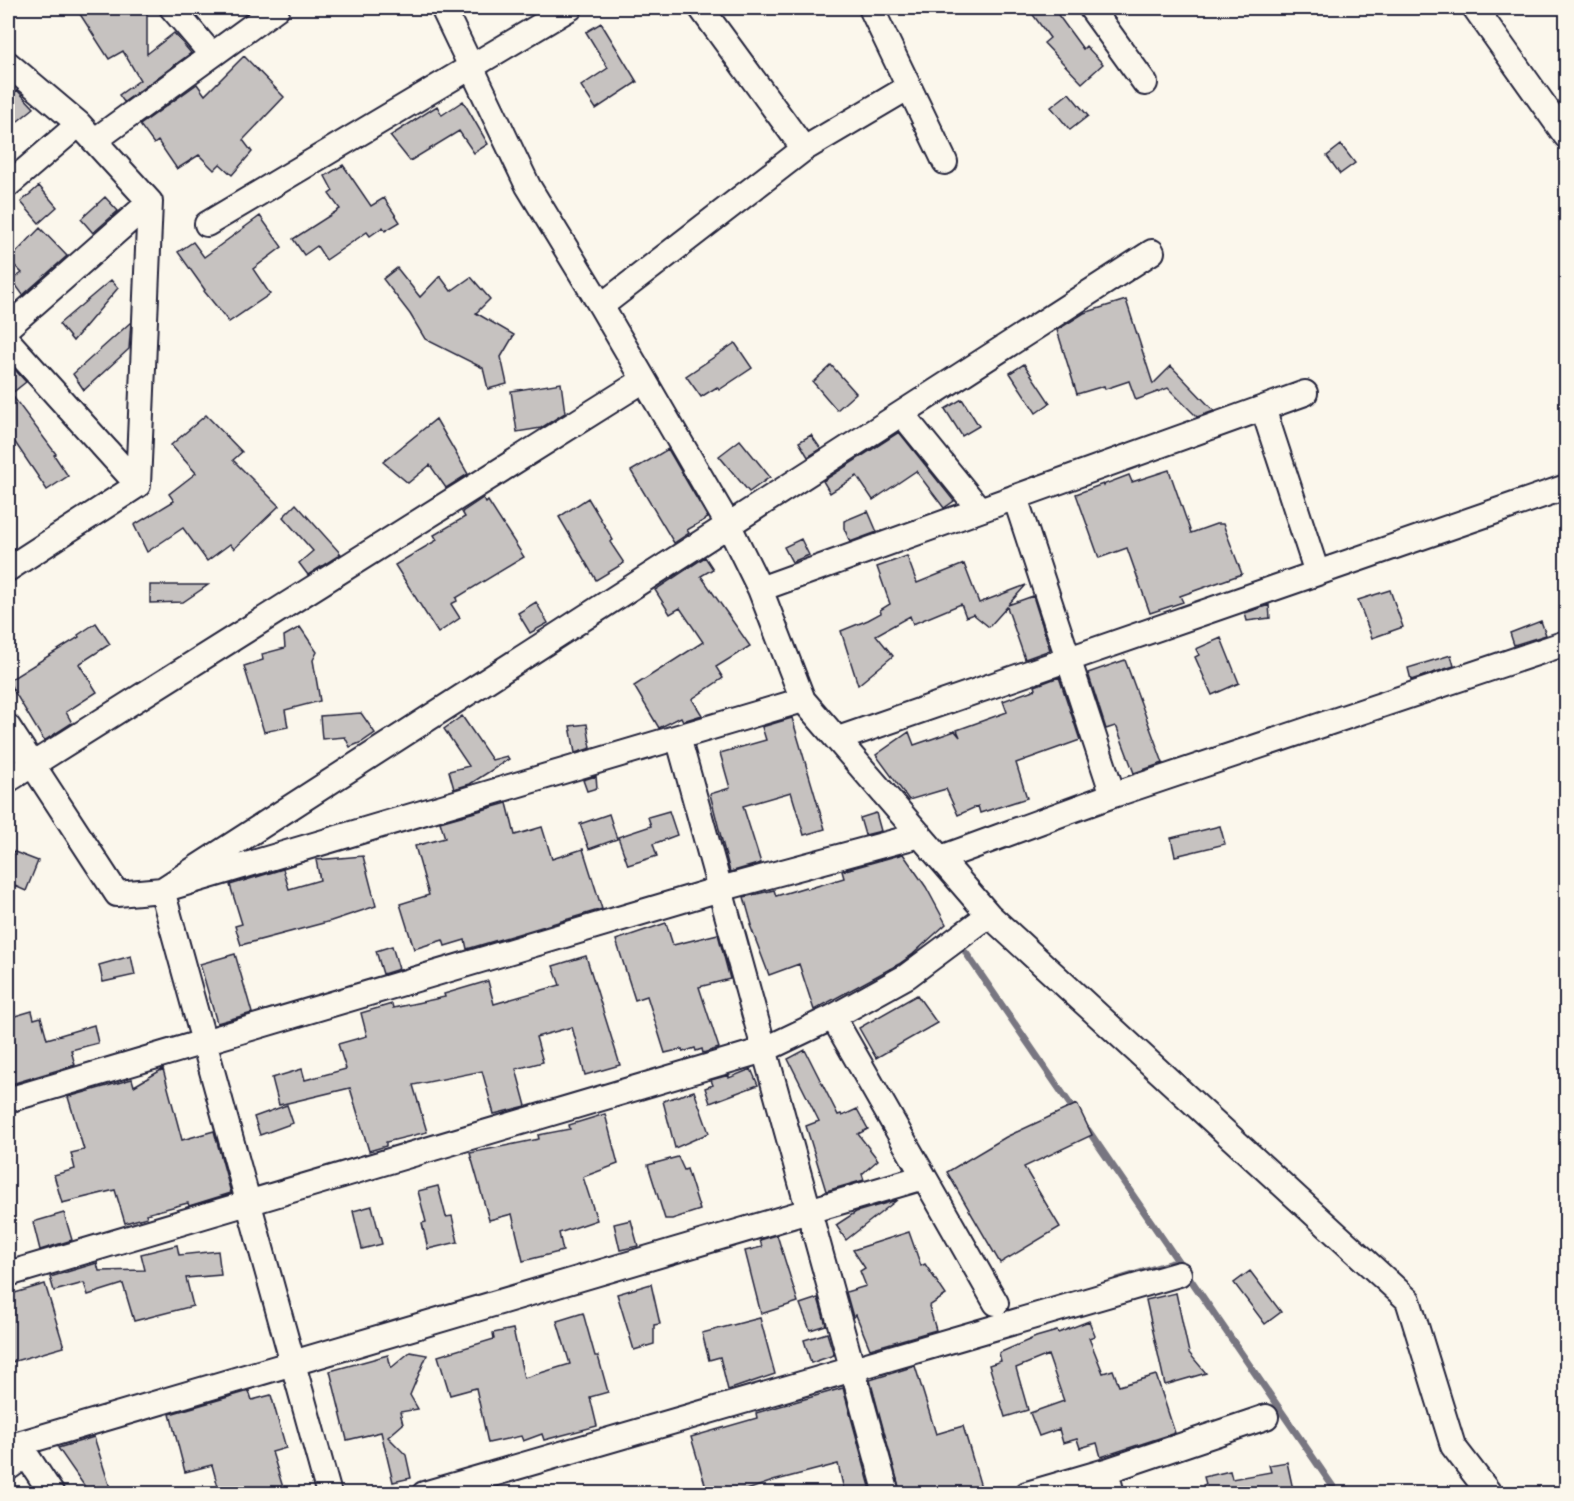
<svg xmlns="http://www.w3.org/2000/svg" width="1574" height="1501" font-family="Sriracha,sans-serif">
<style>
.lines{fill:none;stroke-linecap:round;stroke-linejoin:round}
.stream{stroke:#787681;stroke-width:7}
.building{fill:#c6c2c0;stroke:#22223b;stroke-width:1.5}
.minor-casing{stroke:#22223b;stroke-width:28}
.minor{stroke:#fbf7ec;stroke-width:24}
</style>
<rect width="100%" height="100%" fill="#fbf7ec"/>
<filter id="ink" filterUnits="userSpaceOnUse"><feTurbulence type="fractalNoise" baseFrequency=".0167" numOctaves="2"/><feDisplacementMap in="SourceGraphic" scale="12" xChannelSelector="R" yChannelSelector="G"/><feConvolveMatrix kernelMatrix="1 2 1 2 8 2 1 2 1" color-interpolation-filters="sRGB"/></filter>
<g filter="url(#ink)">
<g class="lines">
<!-- stream -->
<path class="stream" d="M966 953 1076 1113
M1088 1130 1338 1494
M1117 1280 1178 1261"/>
</g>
<!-- building -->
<path class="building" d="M76 8H147V54L174 33 191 53 124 102 119 95 140 80 123 51 109 59Z
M1028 8H1053L1083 49 1086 46 1103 64 1082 83 1044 43 1050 38Z
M601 23 637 82 596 109 581 86 608 68 586 32Z
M244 56 284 97 243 140 252 152 232 175 220 164 214 170 199 155 177 169 158 141 154 144 140 125 197 84 205 95Z
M17 90 34 108 8 129V99Z
M1069 93 1088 116 1070 130 1051 107Z
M463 101 488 144 474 153 459 131 410 161 390 136 437 106 442 115Z
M1341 145 1355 163 1340 174 1327 156Z
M343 165 371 206 384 198 400 222 385 231 383 227 370 236 367 232 326 260 317 246 304 255 293 239 340 209 329 194 333 191 325 176Z
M39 186 57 207 39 223 21 202Z
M105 197 118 211 93 233 81 219Z
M260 216 282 247 253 269 270 294 229 322 204 291 205 290 178 252 193 242 204 257Z
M40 228 67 256 23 295 12 280 22 273 9 260Z
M397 268 420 297 440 276 451 291 471 277 490 299 476 313 514 335 501 357 507 384 488 389 483 368 425 339 410 314 383 279Z
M111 280 118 288 73 341 59 324Z
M1126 300 1153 384 1171 366 1214 411 1197 417 1168 388 1136 400 1129 381 1105 389 1104 386 1077 394 1057 330 1084 313Z
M131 322 129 349 84 390 73 374Z
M735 343 752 368 719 390 717 387 701 397 686 376Z
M8 362 26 382 11 394 56 454 54 455 68 476 47 490 8 432Z
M1024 364 1050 403 1036 413 1010 373Z
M831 365 856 393 837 410 813 382Z
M561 383 565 413 541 428 517 432 511 391Z
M962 399 979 426 962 436 945 409Z
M206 415 242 452 233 460 279 506 234 549 230 544 207 561 183 528 147 552 134 525 174 501 169 494 196 473 171 445Z
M436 419 468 474 446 488 430 465 408 483 383 462Z
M899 432 954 501 944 508 916 471 873 500 857 476 830 493 823 481Z
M811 435 821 449 808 457 799 442Z
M740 440 770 477 749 492 719 456Z
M668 449 708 518 687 530 689 533 674 543 631 471Z
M1169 470 1191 533 1216 524H1223L1242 574 1180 596 1183 602 1150 613 1127 548 1099 558 1076 494 1103 484 1104 486 1105 484 1129 475 1132 482Z
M483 498 486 503 488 501 524 557 456 598 457 601 451 604 460 618 438 633 395 565 437 540 434 535 465 517 462 512Z
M588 498 613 540 610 542 624 563 596 580 559 517Z
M296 504 341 554 308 575 299 563 313 551 283 517Z
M868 511 877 532 850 542 844 528V521Z
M801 539 809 555 792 562 784 547Z
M907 556 917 583 964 564 979 603 1026 585 1008 605 1033 596 1050 650 1025 659 1007 607 989 627 973 614 966 617 961 604 913 624 910 616 876 635 893 656 858 685 841 631 868 620 881 613 880 610 890 604 877 567Z
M705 557 713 569 701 576 750 646 716 667 723 678 692 699 702 715 683 721 681 717 659 728 634 686 703 642 680 608 670 614 655 590Z
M150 585H208L183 602 150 603Z
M1390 590 1403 627 1372 638 1358 600Z
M536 602 548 623 530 633 518 613Z
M1269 605 1270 618 1247 621 1245 613Z
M1541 621 1546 635 1514 645 1510 633Z
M96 623 110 644 79 664 97 692 66 712 72 723 44 741 8 681 79 637 78 635Z
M300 627 317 652 313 660 320 701 285 710 288 727 264 732 244 666 263 660 262 654 285 648 284 636Z
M1221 638 1239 683 1212 695 1195 657 1199 655 1196 649Z
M1451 655 1454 666 1411 680 1408 668Z
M1125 660 1163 763 1134 773 1117 728 1115 726 1106 729 1088 673Z
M1059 677 1080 740 1016 763 1027 798 980 813 978 806 958 815 946 789 909 800 876 755 909 732 914 745 955 731 960 737 957 730 1007 712 1003 701 1036 689 1035 686Z
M361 713 375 733 362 742 350 747 345 737 322 739 320 716Z
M462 716 492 760 507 756 509 759 470 784 454 789 449 771 469 766 444 729Z
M792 718 825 829 804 835 791 792 743 806 761 863 730 872 710 794 730 788 720 753 766 740 762 727Z
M587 724 591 748 575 753 570 726Z
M596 776 597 788 587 791 583 780Z
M507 803 515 835 542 827 552 859 583 849 602 909 467 949 465 940 445 946 443 940 414 949 400 904 429 895 415 846 445 838 440 822Z
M669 811 677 835 653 844 657 856 628 865 618 837 651 826 648 817Z
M876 813 881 831 865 835 860 818Z
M609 814 617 839 589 849 580 824Z
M1220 826 1225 844 1175 856 1171 838Z
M12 851 38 861 26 891 8 883V863Z
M903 854 926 887 946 924 913 954 899 964 814 1010 799 964 769 975 750 925H752L744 897 774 890 776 896 806 887 807 889 844 878 842 871Z
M363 856 376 906 331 921 241 945 235 926 242 924 230 885 283 869 289 889 320 880 316 860Z
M666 923 673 945 718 934 730 979 699 987 719 1048 703 1053 702 1049 696 1051 695 1048 683 1052 682 1049 665 1053 647 996 635 1000 616 940Z
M392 946 399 969 383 974 376 951Z
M235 954 252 1013 217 1023 200 964Z
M131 956 135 975 103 982 99 965Z
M586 956 620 1065 585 1075 572 1027 536 1037 543 1062 516 1069 526 1106 494 1114 482 1071 413 1085 427 1132 386 1142V1146L369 1151 350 1088 279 1105 272 1078 302 1069 305 1080 346 1069 338 1044 367 1036 361 1013 392 1004 393 1008 445 997 444 994 488 981 494 1004 560 985 553 966Z
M917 995 937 1023 876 1058 859 1028Z
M32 1011 34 1019 41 1017 47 1039 94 1025 98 1043 71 1050 75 1065 8 1085V1018Z
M805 1050 838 1115 841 1114 842 1116 857 1109 868 1129 858 1134 878 1160 862 1174 864 1180 826 1191 806 1126 819 1121 788 1059Z
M163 1069 182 1140 214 1131 231 1193 189 1206 188 1203 146 1214 147 1217 125 1223 115 1190 62 1203 54 1175 75 1169 71 1153 84 1150 68 1097 132 1079 134 1086Z
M751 1069 758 1085 710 1103 705 1088 713 1085 711 1080 729 1075V1078Z
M694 1091 709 1133 675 1148 663 1101Z
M1077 1104 1092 1135 1024 1167 1060 1227 1000 1263 947 1172 1006 1137Z
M287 1105 293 1123 260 1135 254 1117Z
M605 1114 618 1164 583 1177 597 1220 559 1233 563 1251 523 1261 512 1214 489 1220 470 1153 539 1139 538 1135 570 1129 569 1125Z
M678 1157 684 1170 687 1169 700 1210 672 1219H665L648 1165Z
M438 1186 446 1217 452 1216 458 1242 428 1249 422 1223 426 1222 418 1191Z
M897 1200 846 1240 836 1225 856 1212Z
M372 1206 382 1244 362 1249 353 1211Z
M64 1213 72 1240 40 1250 33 1222Z
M631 1220 638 1246 620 1250 614 1224Z
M909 1232 921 1266 925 1264 946 1295 929 1306 936 1330 870 1349 856 1315 853 1317 846 1292 866 1286 860 1271 865 1268 853 1250Z
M777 1235 798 1302 761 1314 745 1251 762 1247 760 1240Z
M177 1245 179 1255 218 1251 221 1275 186 1278 193 1306 134 1321 123 1284 88 1295 84 1283 54 1291 50 1277 97 1263 99 1271 145 1270 141 1254Z
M1250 1271 1281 1312 1265 1324 1234 1283Z
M45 1284 64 1347 8 1363V1295Z
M651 1284 660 1324 654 1325V1344L634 1350 617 1294Z
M1176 1293 1189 1353 1206 1373 1165 1385 1146 1300Z
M818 1298 826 1325 810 1330 800 1304Z
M583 1313 595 1356H598L608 1392 590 1397 597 1426 544 1440 542 1434 523 1441 521 1436 488 1443 476 1388 450 1395 438 1356 494 1339 493 1333 513 1329 524 1378 570 1364 557 1321Z
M760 1318 775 1374 728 1390 720 1357 709 1360 702 1333Z
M1089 1321 1095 1336 1089 1338 1103 1373 1113 1370 1119 1386 1156 1375 1175 1433 1101 1457 1097 1443 1080 1448 1077 1439 1063 1443 1059 1429 1039 1436 1030 1413 1064 1401 1048 1355 1016 1368 1028 1410 1005 1417 989 1365 1001 1361 999 1353 1036 1337 1057 1331 1058 1333Z
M827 1333 834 1355 811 1363 804 1340Z
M410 1352 427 1355 410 1395 418 1409 400 1412 403 1424 388 1437 406 1455 411 1478 393 1482 381 1432 347 1440 330 1371 388 1355 391 1368Z
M915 1366 936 1434 963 1426 983 1494H901L870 1380Z
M843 1388 872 1494H845L838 1464 773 1481 744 1491 745 1494H708L691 1437 757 1418 756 1413Z
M249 1391 252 1400 271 1395 286 1448 272 1452 285 1494H220L212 1465 185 1472 170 1414Z
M94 1437 112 1494H90L58 1448Z
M1287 1462 1294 1494H1204L1203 1485 1206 1484 1204 1477 1230 1471 1232 1479 1271 1472 1269 1465Z"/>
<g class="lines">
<defs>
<path id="minor" d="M172 8 212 55
M443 8 528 186 601 306 729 526 760 589 803 700 989 915 1408 1300 1453 1446 1490 1494
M701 8 804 149
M871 8 945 162
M1091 8 1145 83
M1475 8 1566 136
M8 64 79 124 150 202 138 485
M94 141 277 8
M8 185 79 124
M207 224 570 8
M601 306 804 149 909 87
M8 327 150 202
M8 341 138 485
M1263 408 1317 573
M902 414 980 510
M1015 497 1113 795
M8 569 138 485
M760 589 1305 393
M8 727 117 894 162 890 803 700
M678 737 887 1494
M838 739 1566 487
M8 780 644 380
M941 858 1113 795 1566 643
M162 890 1152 252
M162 890 329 1494
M833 1017 996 1303
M8 1100 720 889 920 835
M8 1274 764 1050 833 1017 907 976 989 915
M19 1444 52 1494
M8 1447 924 1177
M8 1468 26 1455
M1106 1471 1112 1494
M424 1494 1179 1274
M1027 1494 1106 1471 1266 1417"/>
</defs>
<!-- minor casing -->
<use href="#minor" class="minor-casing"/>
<!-- minor -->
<use href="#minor" class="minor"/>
</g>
</g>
<!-- margin -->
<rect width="1574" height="1501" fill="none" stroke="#fbf7ec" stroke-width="30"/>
<rect x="15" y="15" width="1544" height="1471" fill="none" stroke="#22223b" stroke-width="2" filter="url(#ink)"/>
</svg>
